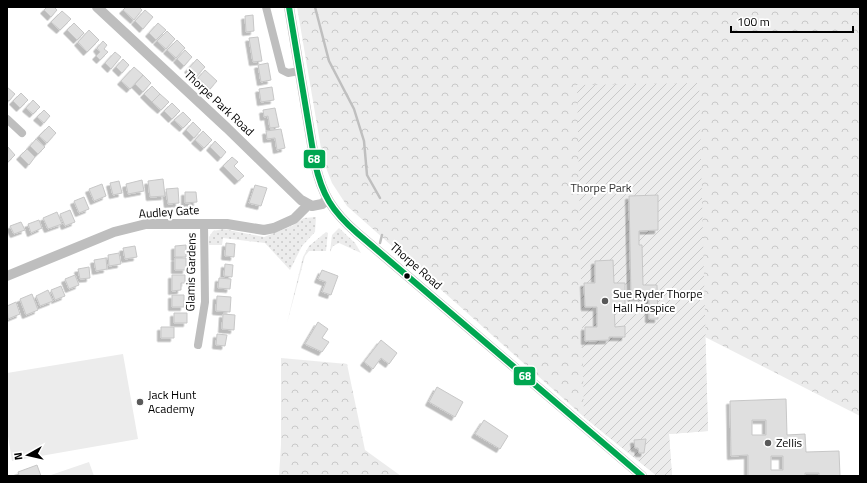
<svg xmlns="http://www.w3.org/2000/svg" width="867" height="483" font-family="'Titillium Web',sans-serif">
<style>
.grass{fill:url(#grass-dots)}
.park{fill:url(#park-crowns)}
.garden{fill:url(#garden-furrows)}
.pitch{fill:#ececec}
.lines{fill:none;stroke-linecap:round;stroke-linejoin:round}
.stream{stroke:#bfbfbf;stroke-width:2.5}
.building{fill:#dfdfdf;stroke:#c7c7c7;fill-rule:evenodd;filter:url(#shadow)}
.minor{stroke:#bebebe;stroke-width:8}
.tertiary{stroke:#bebebe;stroke-width:10}
.bus-1-casing{stroke:#fff;stroke-width:9}
.bus-1{stroke:#00a651;stroke-width:6}
.bus-dot{fill:#000;stroke:#fff;stroke-width:1.5}
.poi-dot{fill:#595959;stroke:#fff;stroke-width:1.5}
.labels{text-anchor:middle;stroke-width:4;stroke-linejoin:round;paint-order:stroke}
.street-label{font-size:12px;fill:#000;stroke:#fff}
.park-label{font-size:12px;fill:#333;stroke:#fff}
.poi-label{font-size:12px;fill:#000;stroke:#fff;text-anchor:start}
.line-badge{stroke:#fff;stroke-width:1.5}
.badge-label{font-size:11px;text-anchor:middle;font-weight:bold;fill:#fff}
</style>
<defs>
<pattern id="grass-dots" width="8" height="8" patternUnits="userSpaceOnUse"><rect width="8" height="8" fill="#ececec"/><path d="M2 2h.1M6 6h.1" fill="none" stroke="#c9c9c9" stroke-width="1.8" stroke-linecap="round"/></pattern>
<pattern id="park-crowns" width="20" height="18" patternUnits="userSpaceOnUse"><rect width="20" height="18" fill="#ececec"/><path d="M2 6a3 3 0 1 1 6 0M12 15a3 3 0 1 1 6 0" fill="none" stroke="#c9c9c9"/></pattern>
<pattern id="garden-furrows" width="10" height="10" patternUnits="userSpaceOnUse"><rect width="10" height="10" fill="#ececec"/><path d="M-1 1l2-2M0 10L10 0M9 11l2-2" fill="none" stroke="#c9c9c9"/></pattern>
<filter id="shadow"><feDropShadow dx="-3.5" dy="3.5" stdDeviation="0" flood-color="#0004"/></filter>
</defs>
<rect width="100%" height="100%" fill="#fff"/>
<!-- grass -->
<path class="grass" d="M316 217 315 232 302 246 290 270 265 243 223 238 222 245H209V237L213 231 223 229 264 237 292 226 304 218Z
M339 228 355 243 361 253 339 243 333 246 330 252 332 235Z
M326 232 328 233 326 251H309L305 256 287 323 303 257 309 246Z"/>
<!-- park -->
<path class="park" d="M297 7H860V416L705 337 708 431 669 434 672 476H657L584 417 347 206 332 183 323 160Z
M281 358 347 364 365 450 401 476H279L281 445Z"/>
<!-- garden -->
<path class="garden" d="M699 83 708 431 669 434 672 476H657L584 417 577 85Z"/>
<!-- pitch -->
<path class="pitch" d="M123 354 138 439 12 461 7 430V373Z
M89 462 94 476H48Z"/>
<g class="lines">
<!-- stream -->
<path class="stream" d="M315 7 329 61 354 109 364 141 367 175 380 198
M380 243 382 235"/>
</g>
<!-- building -->
<path class="building" d="M47 7H54L57 10 51 17 44 10Z
M126 7H139L142 10 134 20 123 10Z
M145 10 153 17 143 29 135 21Z
M62 11 71 19 60 30 51 22Z
M253 15 254 31 246 32 245 16Z
M74 23 84 33 77 40 67 30Z
M158 23 166 30 156 40 149 33Z
M89 30 99 40 87 52 78 42Z
M167 31 175 39 166 49 157 41Z
M258 37 262 61 253 62 249 38Z
M177 40 185 48 176 58 167 50Z
M103 41 107 45 104 49 108 52 100 60 96 56 100 52 97 48Z
M185 50 192 57 184 66 177 59Z
M115 52 121 57 111 69 105 63Z
M123 59 129 65 122 73 116 67Z
M197 59 205 67 196 77 188 69Z
M268 63 271 80 261 82 258 65Z
M134 67 143 75 130 89 121 81Z
M205 70 217 81 210 89 198 78Z
M143 75 151 83 143 92 135 84Z
M152 86 160 94 152 102 144 94Z
M7 87 15 94 9 101 7 99Z
M272 87 274 100 261 102 259 89Z
M21 93 28 100 20 108 13 101Z
M160 94 169 102 161 110 152 102Z
M33 100 40 107 33 114 26 108Z
M172 103 180 111 172 119 164 111Z
M275 108 279 127 270 128 268 116 264 117 263 110Z
M44 110 50 116 44 123 37 117Z
M183 112 191 120 183 128 174 120Z
M193 122 201 130 194 138 186 130Z
M49 126 56 133 47 143 39 136Z
M281 129 285 148 277 150 275 138 267 139 266 131Z
M203 131 212 140 204 148 195 140Z
M36 139 45 147 38 154 30 146Z
M215 141 226 152 221 158 210 147Z
M8 147 15 155 8 162 7 161Z
M27 149 35 157 29 165 20 156Z
M232 157 238 162 234 166 244 176 238 181 223 166Z
M163 179 165 196 150 197 148 181Z
M142 180 144 191 128 194 126 184Z
M119 181 122 193 113 195 110 183Z
M102 184 106 196 94 201 89 189Z
M255 185 267 188 261 206 249 203Z
M178 188 179 203 168 204 166 189Z
M185 192H196L197 202 185 203Z
M658 195V230L639 231V245H642L643 285H657L658 319H649V297H631L629 196Z
M84 197 89 209 79 213 74 201Z
M70 210 75 222 65 226 60 214Z
M57 212 62 224 48 229 43 218Z
M39 220 42 228 31 233 28 224Z
M21 222 25 230 14 234 10 226Z
M226 243 235 244 234 257 225 256Z
M186 245V257H175V246Z
M135 246 137 257 125 259 123 248Z
M119 253 121 264 109 266 108 255Z
M106 258 107 269 96 271 94 260Z
M175 258H186V270H175Z
M613 260 614 283H625V306H614L615 327 625 326V337H609V340L585 341V327H597V307H585L584 283H595V261Z
M225 264 233 265 232 277 224 276Z
M89 267 90 278 80 279 78 269Z
M322 270 338 276 331 295 322 292 326 282 318 279Z
M75 275 79 285 69 289 65 279Z
M172 275H185V283H181V290L172 291Z
M219 278 231 279 230 289 218 288Z
M61 286 65 296 55 300 51 290Z
M48 290 53 301 40 306 36 296Z
M32 294 38 310 26 315 20 299Z
M172 295H184V307H172Z
M217 296 231 297 230 312 216 311Z
M16 302 20 314 8 319 7 306Z
M174 313H187V323H174Z
M223 314 235 315 234 330 222 329Z
M318 322 328 329 322 338 329 342 322 352 305 344Z
M161 327H174V338H161Z
M217 334 227 335 225 346 216 345Z
M381 340 397 353 389 364 381 358 373 369 364 362Z
M437 387 463 402 455 417 429 402Z
M786 399 787 435 805 434 806 452 839 451 840 476H819V473H805V476H748V455L731 456 730 401ZM752 420H766V435H752ZM771 456H783V470H771Z
M484 420 508 436 500 449 475 434Z
M646 439 644 453H639L638 448H635L634 440Z
M37 465 41 476H19L18 472Z"/>
<g class="lines">
<!-- minor -->
<path class="minor" d="M266 7 282 70 288 73 299 71
M7 119 22 133
M198 345 205 302 204 223"/>
<!-- tertiary -->
<path class="tertiary" d="M97 7 227 128 301 200 312 206 322 204 327 200
M289 7 315 163C322 195 332 211 357 233L642 476
M7 276 114 232 146 224H227L264 230 274 228 294 219 308 205"/>
<defs>
<path id="bus-1" d="M289 7 315 163C322 195 332 211 357 233L642 476"/>
</defs>
<!-- bus-1 casing -->
<use href="#bus-1" class="bus-1-casing"/>
<!-- bus-1 -->
<use href="#bus-1" class="bus-1"/>
</g>
<!-- markers -->
<circle class="bus-dot" cx="407" cy="276" r="3.5"/>
<g class="poi-dot">
<circle cx="605" cy="301" r="4"/>
<circle cx="140" cy="402" r="4"/>
<circle cx="768" cy="443" r="4"/>
</g>
<g class="labels">
<!-- street labels -->
<g class="street-label">
<text transform="translate(219 103) rotate(43)" y="4">Thorpe Park Road</text>
<text transform="translate(169 212) rotate(-4)" y="4">Audley Gate</text>
<text transform="translate(416 266) rotate(41)" y="4">Thorpe Road</text>
<text transform="translate(191 272) rotate(-89)" y="4">Glamis Gardens</text>
</g>
<!-- park labels -->
<g class="park-label">
<text x="601" y="192">Thorpe Park</text>
</g>
<!-- poi labels -->
<g class="poi-label">
<text x="613" y="298">Sue Ryder Thorpe<tspan x="613" dy="14">Hall Hospice</tspan></text>
<text x="148" y="399">Jack Hunt<tspan x="148" dy="14">Academy</tspan></text>
<text x="776" y="447">Zellis</text>
</g>
</g>
<g class="line-badge">
<rect x="303" y="149" width="23" height="20" rx="4" fill="#00a651"/>
<rect x="513" y="366" width="23" height="20" rx="4" fill="#00a651"/>
</g>
<g class="badge-label">
<text x="314" y="163">68</text>
<text x="525" y="380">68</text>
</g>
<!-- border -->
<rect width="867" height="483" fill="none" stroke="#000000" stroke-width="16"/>
<!-- north arrow -->
<g transform="translate(28 455) rotate(262)" stroke="#ffffff" stroke-width="3" paint-order="stroke">
<path d="M0-3L7 15L0 10L-7 15Z" fill="#000000"/>
<text y="-6" font-size="11" font-weight="bold" text-anchor="middle" fill="#000000">N</text>
</g>
<!-- scale -->
<path d="M731 26v6h122v-6" fill="none" stroke="#000000" stroke-width="2"/>
<text x="737" y="26" font-size="12" fill="#000000" stroke="#ffffff" stroke-width="3" paint-order="stroke">100 m</text>
</svg>
